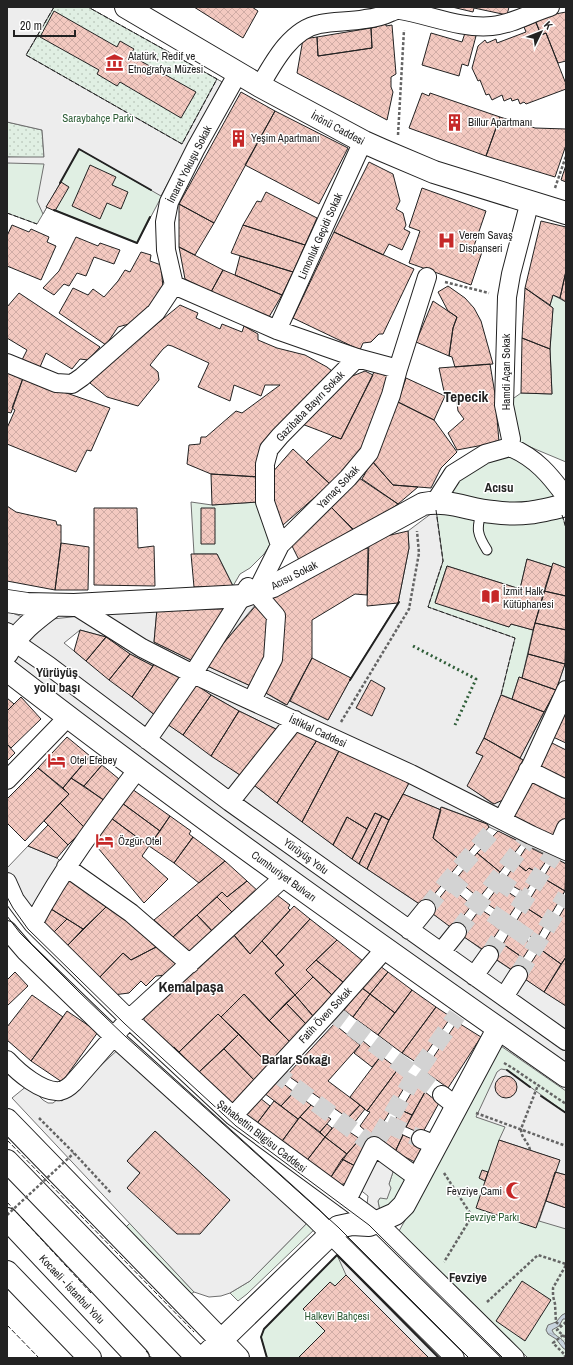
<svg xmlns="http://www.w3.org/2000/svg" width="573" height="1365" font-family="'Archivo Narrow',sans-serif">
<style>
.green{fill:#e0efe3;stroke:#6f6f6f}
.garden{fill:url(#garden-dots);stroke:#6f6f6f}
.parking{fill:#ededed;stroke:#6f6f6f;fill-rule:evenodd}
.water{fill:url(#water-ripples);stroke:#6f6f6f}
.building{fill:url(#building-cross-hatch);stroke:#222}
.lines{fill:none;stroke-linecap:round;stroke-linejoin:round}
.street-tunnel{stroke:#d3d3d3;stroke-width:18;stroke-dasharray:18 9;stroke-linecap:butt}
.lane-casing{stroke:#222;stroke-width:11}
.street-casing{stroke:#222;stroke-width:20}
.primary-casing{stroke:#222;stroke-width:24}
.highway-casing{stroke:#222;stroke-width:24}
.path{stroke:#646464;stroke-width:2.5;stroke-dasharray:3 2;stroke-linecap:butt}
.lane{stroke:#fff;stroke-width:9}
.street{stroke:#fff;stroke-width:18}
.primary{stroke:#fff;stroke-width:22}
.highway{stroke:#fff;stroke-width:22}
.tram{stroke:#222;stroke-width:1}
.path-bridge{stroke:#646464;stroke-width:2.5;stroke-dasharray:3 2;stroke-linecap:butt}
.hedge{stroke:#2f5e38;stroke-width:3;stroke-dasharray:2 3;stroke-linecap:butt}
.fence{stroke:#222;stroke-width:1;stroke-dasharray:5 2;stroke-linecap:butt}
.wall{stroke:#222;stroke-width:2}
.labels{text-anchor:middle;stroke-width:3;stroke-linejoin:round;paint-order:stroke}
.poi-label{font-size:11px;fill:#222;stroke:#fff;text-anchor:start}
.park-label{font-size:11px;fill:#2f5e38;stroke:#fff}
.street-label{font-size:11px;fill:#222;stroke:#fff}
.quarter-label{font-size:13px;font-weight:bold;fill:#222;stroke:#fff}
.district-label{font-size:15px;font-weight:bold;fill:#222;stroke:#fff}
</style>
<defs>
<pattern id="garden-dots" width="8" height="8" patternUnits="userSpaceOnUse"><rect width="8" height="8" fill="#e0efe3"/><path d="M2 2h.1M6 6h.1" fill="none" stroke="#c0cdc2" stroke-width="1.8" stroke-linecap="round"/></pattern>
<pattern id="water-ripples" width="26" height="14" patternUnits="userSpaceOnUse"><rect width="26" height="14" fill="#c7d3dd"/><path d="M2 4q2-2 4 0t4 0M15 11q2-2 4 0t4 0" fill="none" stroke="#abb5bd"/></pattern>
<pattern id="building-cross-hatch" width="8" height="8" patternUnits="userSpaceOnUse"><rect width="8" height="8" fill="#f3c9c0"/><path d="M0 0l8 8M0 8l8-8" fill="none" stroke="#d0aca5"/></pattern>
</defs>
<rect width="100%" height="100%" fill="#fff"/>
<!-- green -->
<path class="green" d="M7 7H88L222 82 137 243 47 207 37 224 7 213Z
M553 295 566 302V462L511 439 504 405 521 393 552 394 550 349 553 308 550 305Z
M510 447 541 466 560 507 566 528V568L553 563 552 567 527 559 520 589 447 566 435 602 509 627 511 624 533 630 522 678 519 677 512 699 502 695 499 699 428 607 443 561 435 502 453 474Z
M191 502 212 505 258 502 270 536V545L264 554 250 568 240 574 233 586 217 554H194Z
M498 1044 566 1091V1358H528L399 1231 426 1183Z
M389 1168 413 1175 399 1201 380 1212 378 1201 389 1184 393 1172Z
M310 1220 317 1227 247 1294 238 1301 230 1293 250 1281Z
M130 1223 194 1292 185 1298 120 1233Z
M337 1255 439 1358H267L261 1337 264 1329Z"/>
<!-- garden -->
<path class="garden" d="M54 7H88L217 79 182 144 26 55Z
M7 122 42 130 44 158 7 157Z"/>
<!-- parking -->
<path class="parking" d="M7 7H54L26 55 182 144 217 79 222 82 161 196 79 149 43 214 37 201 44 164 7 163V157H44L42 130 7 122Z
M436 510 443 561 428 607 515 638 501 695 484 738 476 753 483 756 468 786 493 804 505 799 523 760 520 758 556 690 566 661V706L553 737 535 772 566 786V793L532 775 509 818 558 838 566 818V864L489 827 487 824 442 807 441 810 403 794 409 783 324 740 322 743 296 730 280 731 239 711 211 695 192 682 155 663 153 666 130 654 106 637 80 630 64 643 156 716 243 777 352 859 424 907 489 955 566 1006V1076L284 877 138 769 7 670V611L33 621 110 613 157 609 154 642 195 662 229 609 257 603 269 593 282 622 277 658 259 689 286 705 290 701 328 720 351 678 398 603 409 548 408 531ZM257 603 273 619 268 636 269 660 255 688 205 665Z
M28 846 57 858 66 867 33 924 7 882V868Z
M123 1045 313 1217 250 1281 230 1293 221 1296 209 1297 194 1292 12 1098 28 1085 43 1100 48 1103H53L58 1099 62 1101ZM155 1131 230 1200 200 1233 127 1188 140 1173 127 1161Z
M501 1069 507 1070 566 1113V1175L555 1172 559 1160 499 1140 505 1127 476 1117 497 1072Z
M374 1146 393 1172 389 1184 391 1188 387 1199 380 1198 378 1201 380 1212 366 1213 368 1196 354 1185Z
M546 1201 566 1208V1229L539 1221Z
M337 1255 382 1301 439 1358H429L346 1275Z"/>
<!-- water -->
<path class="water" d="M566 1313V1319H563L559 1326 552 1330C555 1339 566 1336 566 1350L563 1348 556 1339 548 1334 546 1330 548 1325 556 1322 562 1315Z"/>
<!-- building -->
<path class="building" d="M194 7H252L258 11 243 38Z
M452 7H509L507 15 474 8 473 12Z
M54 11 117 47 120 41 134 49 130 55 196 92 181 118 120 82 117 86 97 74 99 70 40 37Z
M566 12V61L558 63 546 33 541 35 534 18Z
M536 22 541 35 546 33 566 84V89L526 104 524 102 520 104 518 99 512 101 511 98 504 101 502 95 492 100 489 94 486 95 480 80 478 81 472 68 478 46 485 40 487 43 496 39 497 43 526 32 524 27Z
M386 23V26L392 25 396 74 391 77V87L393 92 387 120 297 73 303 39 317 37 318 56 372 48 371 28 377 27V24Z
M371 28 372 48 318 56 317 37Z
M431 33 462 42 465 33 476 36 468 66 462 64 459 76 422 65Z
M241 92 275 111 214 223 179 204Z
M422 93 429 96 430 93 500 117 486 156 409 128Z
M275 111 348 148 319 204 245 165Z
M500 117 535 128 566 129V145L555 177 486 156Z
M369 162 393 174 400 201 396 209 403 213 406 225 404 229 410 232 402 250 389 244 383 255 334 232Z
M90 165 116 177 112 185 128 192 121 209 107 203 100 219 72 206Z
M566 165V182L561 180Z
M61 182 69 187 55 211 46 207Z
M422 188 486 211 474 246 483 249 471 285 409 263 420 231 409 227Z
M266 192 317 218 305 245 243 225 257 201 261 202Z
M179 204 214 223 195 255 179 247Z
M541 221 566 227V271L560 298 553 295 550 305 525 288Z
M12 225 29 232 31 229 49 237 47 242 56 246 41 280 7 266V236Z
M243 225 305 245 293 272 231 253Z
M334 232 414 269 383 334H379L371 342 363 343 360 350 293 318Z
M76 237 98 246 100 243 120 250 114 264 94 257 86 276 77 273 69 286 64 284 54 295 43 288 59 271Z
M179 247 223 270 211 292 185 279Z
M141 252 151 255 150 261 161 265 163 288 144 314 129 324 118 327 106 345 59 313 73 288 88 295 93 289 104 297 118 281 125 270 130 272Z
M240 256 293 272 282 295 235 275Z
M223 270 282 295 269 317 211 292Z
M566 271V302L560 298Z
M448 286 465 298 474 308 481 321 493 364 455 367 452 357 449 356 453 328 457 317 448 311 438 292Z
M525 288 553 308 550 349 522 338Z
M19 293 100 347 88 360 80 359 72 369 46 353 37 374 19 366 27 350 7 338V307Z
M433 301 457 317 453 328 449 356 416 342Z
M180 305 198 313 196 318 220 329 222 324 242 332 244 326 258 334V340L277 348 305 355 327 367 337 375 262 449 261 477 211 474 187 464 189 445 200 444 201 437H206L236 411 242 413 280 385H265L261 396 234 385 230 401 198 387 209 363 172 346 168 345 163 349 150 365 158 372 159 380 138 406 107 397 90 383 115 357 118 358 126 349Z
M522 338 550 349 552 394 521 393Z
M490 364 495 394 499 442 457 450 448 433 464 419 458 411 456 395 445 396 439 368Z
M375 370 389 377 361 453 330 484 306 462 333 436 341 439Z
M7 371 23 378 11 413 7 412Z
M365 371 373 375 341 439 302 424 350 377Z
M23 378 110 408 91 451 87 450 76 472 7 444V428L15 410 12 408Z
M406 378 445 396 434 420 398 402Z
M398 402 434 420 457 452 441 468 431 488 393 485 372 461Z
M293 449 330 484 283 525 275 517 271 474Z
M372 461 393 485 418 487 398 504 362 479Z
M211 474 257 477 258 502 212 505Z
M359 478 398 504 357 534 330 506Z
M7 506 16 512 56 521 57 525H61V543L55 590 7 581Z
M330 506 354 530 299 560 290 542Z
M94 508H137L138 548 154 546 155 586 94 585Z
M201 508H215V544H201Z
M408 531 409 548 398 603 367 606 369 540Z
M61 543 89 547 88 590H55Z
M368 548 367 595 355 594 312 620V658L287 705 259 689 282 622 269 593 340 554Z
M191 554H217L233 586 194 587Z
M527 559 552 567 533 630 511 624 509 627 435 603 447 566 520 589Z
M553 563 566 568V596L544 591Z
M544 591 566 596V630L535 623Z
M258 603 273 619 269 660 255 688 205 665Z
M157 609H229L195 662 154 642Z
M535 623 566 630 565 664 528 654Z
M80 630 106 637 86 661 74 651Z
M106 637 130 654 109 680 86 661Z
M130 654 153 666 132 697 109 680Z
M528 654 565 664 556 690 522 678Z
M312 658 351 678 328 720 290 701Z
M155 663 183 678 156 716 132 697Z
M519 677 556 690 544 712 512 699Z
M371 680 385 688 372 716 356 708Z
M192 682 211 695 183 735 164 722Z
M211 695 239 711 211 756 183 735Z
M501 695 544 712 520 758 484 738Z
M21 697 41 719 11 748 7 744V711Z
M7 698 14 704 7 711Z
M566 706V743L553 737Z
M239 711 280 731 243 777 211 756Z
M296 730 317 740 277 803 254 785Z
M67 737 90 756 63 788 38 768Z
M484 738 523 760 505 799 494 804 467 786 483 756 476 753Z
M317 740 322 743 324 740 340 749 302 822 277 803Z
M550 742 566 750V786L534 772Z
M7 744 15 753 7 761Z
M340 749 409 783 389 820 375 813 367 829 347 817 333 845 302 822Z
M90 756 102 765 84 786 71 778Z
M102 765 119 779 105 801 84 786Z
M38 768 69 794 25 841 7 823V799Z
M532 775 566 793V818L558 838 508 818Z
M71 778 105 801 85 828 60 803 69 794 63 788Z
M132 789 170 816 160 831 122 803Z
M403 794 441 810 433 838 461 861 424 907 367 869 389 820Z
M60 803 85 828 68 845 44 821Z
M122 803 160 831 149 846 111 818Z
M441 807 487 824 489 827 461 861 433 838Z
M375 813 382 816 359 864 352 859Z
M170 816 191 831 189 834 193 837 174 863 149 846Z
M382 816 389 820 367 869 359 864Z
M347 817 367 829 352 859 333 845Z
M111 818 149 846 142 856 168 879 144 903 93 842Z
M48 825 68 845 57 858 28 846Z
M498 831 522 843 500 872 477 853Z
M193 837 225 861 199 883 174 863Z
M527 846 549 857 538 873 529 868 526 871 516 863Z
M477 853 500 872 479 898 456 879Z
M555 858 566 864 565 891 543 878Z
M225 861 247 881 227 897 222 892 173 937 154 920Z
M516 863 526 871 529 868 538 873 525 893 504 881Z
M543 878 565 891 547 921 525 907Z
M67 879 107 906 83 929 51 909Z
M247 881 260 893 236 916 217 897 222 892 227 897Z
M449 886 472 905 453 929 429 911Z
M499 886 520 900 508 918 486 903Z
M277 895 290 905 288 908 290 910 250 954 232 933Z
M217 897 236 916 215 934 197 915Z
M566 905V957L561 964 540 949Z
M107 906 160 945 131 960 123 953 97 980 65 948Z
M294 906 310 919 276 956 262 941Z
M525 907 547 921 536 940 514 925Z
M51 909 67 919 51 935 42 926Z
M480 909 503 924 485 951 461 935Z
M197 915 215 934 192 956 173 937Z
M67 919 83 929 65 948 51 935Z
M310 919 337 940 306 970 313 977 295 995 275 973 284 965 276 956Z
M511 930 532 944 523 958 503 944Z
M234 935 250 954 262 941 284 965 275 973 295 995 269 1021 244 994 221 1017 218 1014 179 1052 174 1047 171 1049 144 1021V1012Z
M337 940 363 961 343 982 316 960Z
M503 944 523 958 515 972 494 958Z
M160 945 180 965 168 975 156 976 146 986 141 981 129 993 113 995 97 980 123 953 131 960Z
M540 949 561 964 544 992 522 977Z
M566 957V1006L544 992Z
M316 960 343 982 332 995 306 970Z
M380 966 388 972 370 994 362 988Z
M15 972 28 986 7 1006V980Z
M388 972 412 990 395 1013 370 994Z
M313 977 332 995 313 1016 295 995Z
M362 988 370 994 353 1017 344 1010Z
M412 990 436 1007 402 1053 378 1035Z
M244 994 290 1042 269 1065 221 1017Z
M370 994 395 1013 378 1035 353 1017Z
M32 995 63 1017 31 1061 7 1040V1027Z
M295 995 313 1016 306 1024 286 1003Z
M286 1003 306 1024 290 1042 269 1021Z
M436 1007 451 1017 419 1064 402 1053Z
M67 1011 98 1032 62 1082 31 1061Z
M218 1014 239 1034 199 1072 179 1052Z
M457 1022 481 1037 448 1088 424 1071Z
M334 1024 360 1045 328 1081 360 1105 348 1118 287 1075Z
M239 1034 269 1065 255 1081 224 1049Z
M363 1041 381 1056 372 1067 354 1053Z
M224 1049 255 1081 231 1107 199 1072Z
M381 1056 398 1069 367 1111 350 1097Z
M398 1069 410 1078 374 1138 360 1126 370 1112 367 1111Z
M495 1087a11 11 0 1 1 22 0a11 11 0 1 1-22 0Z
M277 1079 294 1092 281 1106 264 1093Z
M416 1085 425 1092 412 1115 401 1110Z
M294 1092 311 1105 298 1119 281 1106Z
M425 1092 439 1103 422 1134 406 1127Z
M260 1098 270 1106 255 1126 243 1118Z
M274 1101 298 1119 280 1144 255 1126Z
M311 1105 331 1119 320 1132 300 1117Z
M360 1105 365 1109 354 1123 348 1118Z
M401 1110 412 1115 406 1127 393 1123Z
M300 1117 325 1137 305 1163 280 1144Z
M327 1124 332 1128 325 1137 320 1132Z
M336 1124 347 1133 348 1131 360 1139 347 1154 325 1137Z
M390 1129 403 1135 395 1152 382 1146Z
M155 1131 230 1200 200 1234H177L127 1188 140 1173 127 1161Z
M403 1135 423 1144 415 1162 395 1152Z
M325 1137 347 1154 329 1180 305 1163Z
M360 1139H362L366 1148 357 1167 342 1159Z
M499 1140 560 1160 536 1228 476 1208Z
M342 1159 357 1167 348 1183 339 1185 329 1180Z
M482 1170 488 1172 485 1181 479 1178Z
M555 1172 566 1175V1208L546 1201Z
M346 1275 429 1358H298L325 1331 303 1309 330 1282 335 1286Z
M522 1281 551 1300 525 1341 496 1321Z"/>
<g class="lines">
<!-- street-tunnel -->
<path class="street-tunnel" d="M449 880 478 904 537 944
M497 880 525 898
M426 909 449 880 502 820
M457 932 531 835
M489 955 558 847
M518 975 566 896
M330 1011 442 1095
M273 1071 374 1146 415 1075 457 1015
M387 1124 421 1139"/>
<defs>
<path id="lane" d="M482 510C476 529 477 534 487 550"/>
<path id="street" d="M260 86C273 63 291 29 320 24 334 21 350 22 365 19 374 18 383 16 391 12 394 11 397 9 400 10 430 15 461 29 492 26 513 24 530 13 550 7
M174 285 277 330 357 358 398 369
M277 330 358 152 364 142
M7 363 56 383 72 384 82 377 156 312 174 285 166 250 165 222 169 202 196 148 238 73
M510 447C536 458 550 475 566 497
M435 502 453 474 485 454 510 447 511 439 504 405 507 297 511 274 530 201
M280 545 265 502V464L269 449 280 436 357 358
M74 605 142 648 193 674 411 774 531 835 566 851
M7 632 13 641 49 666 230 802 566 1041
M252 700 273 659 276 616 256 593 280 545 348 478 369 453 391 395 398 369 427 277
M147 740 193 674 248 587
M528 770 566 789
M7 780 68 717
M230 802 295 720
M502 820 532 764 566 690
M558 847 566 828
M66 867 131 913 190 964
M7 882 15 900 33 924 129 1019 233 1116 377 1222 515 1358
M33 924C62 869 100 819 138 769
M7 930 25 951 114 1037 313 1217 455 1358
M409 930 426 909
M441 952 457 932
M474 976 489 955
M504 997 518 975
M7 1060C18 1072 42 1093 60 1091 65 1090 69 1087 73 1083L129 1019 284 877
M442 1095 456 1106
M233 1116 330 1011 385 949
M421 1139 436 1145
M347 1200 374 1146 419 1179"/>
<path id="primary" d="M126 7 260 86 364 142 382 150 434 172 566 213
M7 601 27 604 74 605 243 596 273 586 423 504C448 499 469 510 493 512 522 516 538 512 566 505
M7 653C19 631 34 620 54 605
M7 670C189 811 378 944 566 1076
M7 1120 238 1358
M7 1161 198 1358
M203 1358 338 1227 352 1224 369 1225 377 1222 395 1214 404 1205 498 1029"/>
<path id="highway" d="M7 1219 138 1358
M7 1272 90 1358"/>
</defs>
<!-- lane casing -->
<use href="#lane" class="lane-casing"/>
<!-- street casing -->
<use href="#street" class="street-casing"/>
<!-- primary casing -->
<use href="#primary" class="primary-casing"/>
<!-- highway casing -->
<use href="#highway" class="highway-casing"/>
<!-- path -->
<path class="path" d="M398 135 404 30
M555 188 566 156
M445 282 489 293
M341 722 409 609 419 553 417 531
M504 1063 511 1067 566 1104
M476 1113 566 1146
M39 1118 74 1153 111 1193
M530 1150C528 1141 521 1138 521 1129L538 1085
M444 1173 472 1216 444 1262
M487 1302 538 1255 566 1264
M566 1322 557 1330 565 1337 566 1340
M562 1327 556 1322 555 1304 553 1296V1288L566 1265
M563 1335 553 1343 565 1355V1358"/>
<!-- lane -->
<use href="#lane" class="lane"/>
<!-- street -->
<use href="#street" class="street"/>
<!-- primary -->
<use href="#primary" class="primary"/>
<!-- highway -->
<use href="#highway" class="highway"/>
<!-- tram -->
<path class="tram" d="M7 897 13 908 28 929 125 1024 236 1126 369 1225 503 1358
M7 916 20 933 79 992 126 1037 338 1227 469 1358"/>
<!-- path-bridge -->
<path class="path-bridge" d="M7 1215 74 1153"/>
<!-- hedge -->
<path class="hedge" d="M413 646 476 679 455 725"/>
<!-- fence -->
<path class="fence" d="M54 7 26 55 182 144 217 79 88 7
M7 213 37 224
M436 510 443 561 428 607 515 638 501 695
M562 515 566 528
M7 1140 194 1332
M7 1202 91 1293
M7 1325 39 1358
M146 1351 152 1358"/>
<!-- wall -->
<path class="wall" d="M60 183 79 149 151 190
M54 210 137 243 150 217
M350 680 399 602
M507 1070 530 1087
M541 1096 566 1113
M267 1358 261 1337 264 1329 337 1255 439 1358"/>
</g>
<!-- icons -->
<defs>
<symbol id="museum-bare" viewBox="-9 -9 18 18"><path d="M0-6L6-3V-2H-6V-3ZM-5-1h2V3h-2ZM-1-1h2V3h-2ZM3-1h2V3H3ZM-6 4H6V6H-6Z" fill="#c62828" stroke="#fff" stroke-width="2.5" paint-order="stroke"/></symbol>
<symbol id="building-bare" viewBox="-9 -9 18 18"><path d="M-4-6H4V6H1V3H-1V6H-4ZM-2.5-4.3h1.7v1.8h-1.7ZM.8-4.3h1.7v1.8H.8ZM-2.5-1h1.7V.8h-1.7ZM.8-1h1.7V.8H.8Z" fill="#c62828" stroke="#fff" stroke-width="2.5" paint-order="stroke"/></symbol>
<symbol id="hospital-bare" viewBox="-9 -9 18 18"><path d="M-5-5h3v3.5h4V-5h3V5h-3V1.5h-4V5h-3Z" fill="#c62828" stroke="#fff" stroke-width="2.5" paint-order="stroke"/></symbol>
<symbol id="library-bare" viewBox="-9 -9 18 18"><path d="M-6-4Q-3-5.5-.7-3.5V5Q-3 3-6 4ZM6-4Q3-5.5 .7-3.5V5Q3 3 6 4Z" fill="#c62828" stroke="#fff" stroke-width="2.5" paint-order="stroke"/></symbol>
<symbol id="hotel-bare" viewBox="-9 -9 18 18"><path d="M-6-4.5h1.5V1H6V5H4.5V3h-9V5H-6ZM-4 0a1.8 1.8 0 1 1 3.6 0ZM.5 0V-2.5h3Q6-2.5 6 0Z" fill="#c62828" stroke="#fff" stroke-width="2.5" paint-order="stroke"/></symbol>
<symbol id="mosque-bare" viewBox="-9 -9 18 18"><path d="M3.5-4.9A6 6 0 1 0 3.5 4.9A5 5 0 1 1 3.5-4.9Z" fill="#c62828" stroke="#fff" stroke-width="2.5" paint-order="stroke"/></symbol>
</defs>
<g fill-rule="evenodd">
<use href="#museum-bare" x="102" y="50" width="25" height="25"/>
<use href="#building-bare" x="442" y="110" width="25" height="25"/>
<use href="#building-bare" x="226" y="126" width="25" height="25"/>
<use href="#hospital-bare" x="434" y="228" width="25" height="25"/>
<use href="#library-bare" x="478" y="584" width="25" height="25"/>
<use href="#hotel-bare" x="44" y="748" width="25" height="25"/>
<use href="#hotel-bare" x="92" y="828" width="25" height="25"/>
<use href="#mosque-bare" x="502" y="1178" width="25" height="25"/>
</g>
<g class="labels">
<!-- poi labels -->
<g class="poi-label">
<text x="128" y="60">Atatürk, Redif ve<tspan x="128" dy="13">Etnografya Müzesi</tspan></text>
<text x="468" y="126">Billur Apartmanı</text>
<text x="251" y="142">Yeşim Apartmanı</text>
<text x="459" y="239">Verem Savaş<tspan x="459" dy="13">Dispanseri</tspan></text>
<text x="503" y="595">İzmit Halk<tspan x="503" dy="13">Kütüphanesi</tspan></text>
<text x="70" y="764">Otel Efebey</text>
<text x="118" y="845">Özgür Otel</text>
<text x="502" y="1195" text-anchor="end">Fevziye Cami</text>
</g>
<!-- park labels -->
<g class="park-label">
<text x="98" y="122">Saraybahçe Parkı</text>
<text x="492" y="1221">Fevziye Parkı</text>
<text x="337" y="1320">Halkevi Bahçesi</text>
</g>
<!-- street labels -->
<g class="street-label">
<text transform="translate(338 128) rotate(28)" y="4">İnönü Caddesi</text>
<text transform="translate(189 164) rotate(-63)" y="4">İmaret Yokuşu Sokak</text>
<text transform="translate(320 236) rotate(-66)" y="4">Limonluk Geçidi Sokak</text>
<text transform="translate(506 372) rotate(-90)" y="4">Hamdi Açan Sokak</text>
<text transform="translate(310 406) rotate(-46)" y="4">Gazibaba Bayırı Sokak</text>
<text transform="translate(338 487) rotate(-46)" y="4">Yamaç Sokak</text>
<text transform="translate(294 575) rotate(-27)" y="4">Acısu Sokak</text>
<text transform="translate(318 731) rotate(25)" y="4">İstiklal Caddesi</text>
<text transform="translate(306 856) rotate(36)" y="4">Yürüyüş Yolu</text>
<text transform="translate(284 876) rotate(36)" y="4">Cumhuriyet Bulvarı</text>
<text transform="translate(325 1015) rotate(-47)" y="4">Fatih Öven Sokak</text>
<text transform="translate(262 1136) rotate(38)" y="4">Şahabettin Bilgisu Caddesi</text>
<text transform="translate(72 1289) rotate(47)" y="4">Kocaeli - İstanbul Yolu</text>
</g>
<!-- quarter labels -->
<g class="quarter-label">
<text x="499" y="492">Acısu</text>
<text x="57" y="677">Yürüyüş<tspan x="57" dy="15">yolu başı</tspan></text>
<text x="296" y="1064">Barlar Sokağı</text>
<text x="468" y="1282">Fevziye</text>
</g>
<!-- district labels -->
<g class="district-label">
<text x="466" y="402">Tepecik</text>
<text x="191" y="992">Kemalpaşa</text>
</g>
</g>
<!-- border -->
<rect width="573" height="1365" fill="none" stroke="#222222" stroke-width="16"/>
<!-- north arrow -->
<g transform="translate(541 32) rotate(47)" stroke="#ffffff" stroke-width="3" paint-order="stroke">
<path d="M0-3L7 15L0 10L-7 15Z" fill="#222222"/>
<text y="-6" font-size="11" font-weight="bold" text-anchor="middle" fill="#222222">K</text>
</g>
<!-- scale -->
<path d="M14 30v6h61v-6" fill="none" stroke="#222222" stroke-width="2"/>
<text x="20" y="30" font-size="12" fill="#222222" stroke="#ffffff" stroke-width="3" paint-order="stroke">20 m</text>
</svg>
